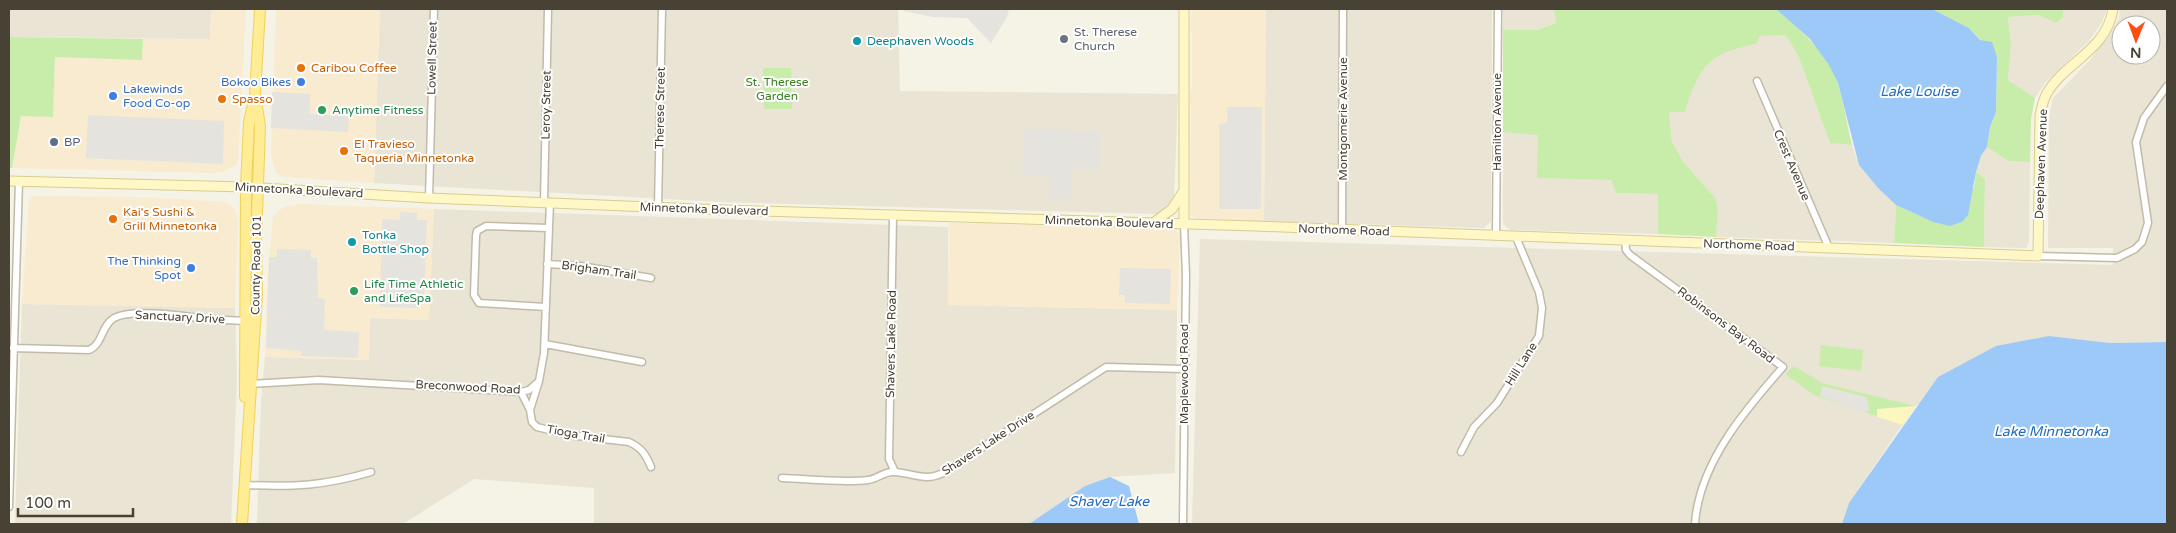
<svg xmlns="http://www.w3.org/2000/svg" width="2176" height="533" font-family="'Varela Round',sans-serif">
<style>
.residential{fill:#e9e4d3;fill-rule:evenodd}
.commercial{fill:#f9ebcf}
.green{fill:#c8edaa}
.sand{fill:#fdf6be}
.parking{fill:#e5e3de}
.water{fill:#9cc9f7}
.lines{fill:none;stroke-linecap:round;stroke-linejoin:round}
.street-casing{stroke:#c1bba7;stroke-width:9}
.secondary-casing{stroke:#d8cd91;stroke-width:11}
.primary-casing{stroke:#efd259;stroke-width:12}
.street{stroke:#fff;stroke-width:6}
.secondary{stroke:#fff7c5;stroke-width:9}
.primary{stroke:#ffec94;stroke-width:10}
.worship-dot{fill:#6b7280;stroke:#fff;stroke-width:2}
.culture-dot{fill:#0f9aa8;stroke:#fff;stroke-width:2}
.food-dot{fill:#e8710a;stroke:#fff;stroke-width:2}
.shop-dot{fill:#3f7fe0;stroke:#fff;stroke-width:2}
.leisure-dot{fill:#2e9e5b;stroke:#fff;stroke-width:2}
.service-dot{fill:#5c6f8a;stroke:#fff;stroke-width:2}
.labels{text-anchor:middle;stroke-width:4;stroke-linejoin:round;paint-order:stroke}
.worship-label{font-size:12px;fill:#5b616d;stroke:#fff;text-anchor:start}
.culture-label{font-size:12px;fill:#0d838f;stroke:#fff;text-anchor:start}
.street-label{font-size:12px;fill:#484234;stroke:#fff}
.food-label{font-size:12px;fill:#c56008;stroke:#fff;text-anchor:start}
.shop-label{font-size:12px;fill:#366cbe;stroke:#fff;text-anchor:end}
.park-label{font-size:12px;fill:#3c8022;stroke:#fff}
.leisure-label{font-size:12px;fill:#27864d;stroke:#fff;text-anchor:start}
.service-label{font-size:12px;fill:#4e5e75;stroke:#fff;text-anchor:start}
.water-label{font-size:14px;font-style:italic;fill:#236dbf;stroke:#fff}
</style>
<rect width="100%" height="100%" fill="#f5f2e6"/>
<!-- residential -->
<path class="residential" d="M9 9H211L210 39 9 37Z
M380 9H898L900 91 1178 94 1174 197 1167 211 1157 214 720 202 374 183Z
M1266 9H1492L1491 221 1484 228 1264 221Z
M1503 9H1554L1556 23 1537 30H1503Z
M2063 9H2107L2102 22 2089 41 2045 83 2035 98 2008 80 2011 44 2008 17 2038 15 2057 23 2063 17Z
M2120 9H2167V342L2110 343 2049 336 1915 406 1849 503 1842 524H1192L1200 239 2113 265V248H2048L2049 118 2053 98 2091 59 2119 19ZM2121 25H2151V55H2121Z
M1785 35 1798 55 1830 143 1852 145 1859 165 1878 188 1896 205 1894 243 1716 237 1718 211 1716 199 1684 163 1672 142 1669 111 1685 112 1694 83 1708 62 1732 48 1756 44 1760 36Z
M1503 132 1538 134V178L1612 180 1616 193 1658 194V234L1511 230 1506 227 1503 222Z
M1987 147 2008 161 2030 162 2029 242 2026 248 1984 247 1985 180 1976 172 1981 156Z
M434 209 948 227V305L1177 310 1175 473 1110 477 1085 486 1029 524H594V488L474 479 403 524H257L261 402 265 357 369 360 370 318 429 320Z
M22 304 235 308 237 382 231 524H15Z"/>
<!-- commercial -->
<path class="commercial" d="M211 9H246L238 160 236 165 222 172 214 173 12 168 21 116H53L55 57 142 60 143 39H210Z
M276 9H380L374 183 285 177 276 173 271 155Z
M1192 9H1266L1264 221 1195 218 1190 215 1191 108 1189 98 1192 85V37L1190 27Z
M33 196 143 197 225 202 230 205 235 209 238 222 235 308 22 304 29 200Z
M298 204 434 209 429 320 370 318 369 360 265 357 267 287 273 216 284 207Z
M949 223 1173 228 1180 235 1177 310 948 305Z"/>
<!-- green -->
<path class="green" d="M1554 9 1778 10C1801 31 1829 54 1838 84 1844 104 1847 125 1852 145L1830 143 1798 55 1785 35 1760 36 1756 44C1708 53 1699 67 1685 112H1669L1672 142 1684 163 1716 199 1718 211 1716 237 1658 234V194L1616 193 1611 180 1537 178 1538 135 1503 132V30H1537L1556 23Z
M1932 9H2063V17L2057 23 2038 15 2008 17 2011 44 2008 80 2035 98 2031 119 2030 162 2008 161 1987 147 1990 127 1996 112 1997 57 1969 28Z
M9 37 143 39 142 60 55 57 53 117 21 116 12 168H9Z
M763 68H791L792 109H764Z
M1976 172 1985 179 1984 247 1894 243 1896 205 1933 222 1974 188Z
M1821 345 1863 350 1861 371 1819 366Z
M1794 366 1822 383 1915 406 1903 425 1814 395 1785 374Z"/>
<!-- sand -->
<path class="sand" d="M1915 406 1903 425 1877 417V409Z"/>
<!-- parking -->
<path class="parking" d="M904 9H1009L1007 17 991 43 967 18 933 17 904 11Z
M272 92 310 94V114L349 116 348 132 271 128Z
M1227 107H1262L1261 209H1219V124L1227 123Z
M88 115 224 121 223 164 86 158Z
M1024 129 1100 132 1099 170 1071 169 1070 200 1049 199V176L1022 175Z
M400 212 417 213V220H427L424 300H419L418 308 380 307 382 219 400 220Z
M277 249 311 250V258H317L318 298 325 299 324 330 359 332 358 358 301 356V351L266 348 269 257H277Z
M1120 268 1171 269 1170 304 1125 303V295H1119Z
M1822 386 1867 397 1869 411 1862 412 1820 396Z"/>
<!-- water -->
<path class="water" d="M1776 9H1932L1969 28 1980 40 1992 42 1997 57 1996 112 1990 127 1987 147 1981 156 1976 172 1968 215 1962 222 1950 226 1933 222 1896 205 1878 188 1859 165 1838 83 1829 65 1810 39Z
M2049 336 2110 343 2167 342V524H1842L1849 503 1938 377 1996 346Z
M1110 477 1129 486 1139 524H1029L1085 486Z"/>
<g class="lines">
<defs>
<path id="street" d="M1757 81 1829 248
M429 198 434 9
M544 202 548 9
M550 202 544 353 539 381 530 410 532 422 537 427 569 435 629 442C642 448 646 455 651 467
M658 207 662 9
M893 215 889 459 895 472
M1342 230 1343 9
M1496 236 1498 9
M1625 241 1626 250 1630 255 1783 367C1744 411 1699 464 1695 524
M2038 256 2117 258 2135 249 2142 242 2148 223 2136 142 2144 118 2167 86
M547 264 581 266 651 278
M546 307 479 303 474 295 476 236 477 231 486 226 549 228
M545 344 642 362
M13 348 89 350C103 344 101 326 114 318 132 308 185 316 206 319 219 320 231 320 244 321
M248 384 319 380 521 392 529 390 537 383
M521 392 530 410
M1461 452 1474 427 1497 403 1539 336 1542 308 1539 292 1516 237
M782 478C808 479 843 483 868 480 878 479 884 471 894 472 913 473 925 482 943 473L1106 367 1184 369
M245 485C295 487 323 486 371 472
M9 507 19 181
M1183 524 1186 275 1184 225"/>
<path id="secondary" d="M9 181 246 187 429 198 725 210 1255 226 2038 256 2040 115C2042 107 2043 100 2047 93 2064 63 2107 50 2113 9
M1153 223 1172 209 1183 192
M1184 225V9"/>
<path id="primary" d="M245 397 246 187 249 122 255 95 260 9
M242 524 257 295 256 243 260 126 255 95"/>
</defs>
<!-- street casing -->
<use href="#street" class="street-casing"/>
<!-- secondary casing -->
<use href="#secondary" class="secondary-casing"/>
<!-- primary casing -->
<use href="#primary" class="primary-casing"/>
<!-- street -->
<use href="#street" class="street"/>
<!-- secondary -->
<use href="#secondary" class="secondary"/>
<!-- primary -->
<use href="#primary" class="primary"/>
</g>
<!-- markers -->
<circle class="worship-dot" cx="1064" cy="39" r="5"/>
<g class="culture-dot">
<circle cx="857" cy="41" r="5"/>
<circle cx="352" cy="242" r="5"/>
</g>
<g class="food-dot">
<circle cx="301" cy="68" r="5"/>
<circle cx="222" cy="99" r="5"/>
<circle cx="344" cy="151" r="5"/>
<circle cx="113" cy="219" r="5"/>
</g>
<g class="shop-dot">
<circle cx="301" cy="82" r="5"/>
<circle cx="113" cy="96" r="5"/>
<circle cx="191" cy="268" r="5"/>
</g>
<g class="leisure-dot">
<circle cx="322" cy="110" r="5"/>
<circle cx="354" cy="291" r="5"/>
</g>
<circle class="service-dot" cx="54" cy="142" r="5"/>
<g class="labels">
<!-- worship labels -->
<g class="worship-label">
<text x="1074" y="36">St. Therese<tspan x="1074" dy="14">Church</tspan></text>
</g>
<!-- culture labels -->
<g class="culture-label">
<text x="867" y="45">Deephaven Woods</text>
<text x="362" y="239">Tonka<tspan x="362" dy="14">Bottle Shop</tspan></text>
</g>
<!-- street labels -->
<g class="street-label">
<text transform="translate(432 58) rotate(-89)" y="4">Lowell Street</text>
<text transform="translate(546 105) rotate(-89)" y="4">Leroy Street</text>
<text transform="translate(660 108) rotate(-89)" y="4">Therese Street</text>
<text transform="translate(1343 119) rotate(-90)" y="4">Montgomerie Avenue</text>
<text transform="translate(1497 122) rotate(-90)" y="4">Hamilton Avenue</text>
<text transform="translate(2041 164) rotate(-88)" y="4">Deephaven Avenue</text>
<text transform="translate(1792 165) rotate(67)" y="4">Crest Avenue</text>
<text transform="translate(299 190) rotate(3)" y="4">Minnetonka Boulevard</text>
<text transform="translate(704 209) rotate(2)" y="4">Minnetonka Boulevard</text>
<text transform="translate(1109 222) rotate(2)" y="4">Minnetonka Boulevard</text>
<text transform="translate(1344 230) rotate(2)" y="4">Northome Road</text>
<text transform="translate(1749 245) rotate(2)" y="4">Northome Road</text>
<text transform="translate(256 265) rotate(-89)" y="4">County Road 101</text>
<text transform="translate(599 270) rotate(8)" y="4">Brigham Trail</text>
<text transform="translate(180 317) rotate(3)" y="4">Sanctuary Drive</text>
<text transform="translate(1726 325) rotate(37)" y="4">Robinsons Bay Road</text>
<text transform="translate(891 344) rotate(-89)" y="4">Shavers Lake Road</text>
<text transform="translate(1521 364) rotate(-58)" y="4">Hill Lane</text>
<text transform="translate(1184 374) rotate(-90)" y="4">Maplewood Road</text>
<text transform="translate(468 387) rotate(3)" y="4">Breconwood Road</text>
<text transform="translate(576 434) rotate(10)" y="4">Tioga Trail</text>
<text transform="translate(988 443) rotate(-33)" y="4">Shavers Lake Drive</text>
</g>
<!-- food labels -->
<g class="food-label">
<text x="311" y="72">Caribou Coffee</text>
<text x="232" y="103">Spasso</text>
<text x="354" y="148">El Travieso<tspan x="354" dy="14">Taqueria Minnetonka</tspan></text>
<text x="123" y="216">Kai's Sushi &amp;<tspan x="123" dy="14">Grill Minnetonka</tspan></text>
</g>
<!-- shop labels -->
<g class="shop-label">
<text x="291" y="86">Bokoo Bikes</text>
<text x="123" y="93" text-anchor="start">Lakewinds<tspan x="123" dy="14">Food Co-op</tspan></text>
<text x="181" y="265">The Thinking<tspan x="181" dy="14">Spot</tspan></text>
</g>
<!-- park labels -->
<g class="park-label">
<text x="777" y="86">St. Therese<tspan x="777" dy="14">Garden</tspan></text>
</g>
<!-- leisure labels -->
<g class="leisure-label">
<text x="332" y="114">Anytime Fitness</text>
<text x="364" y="288">Life Time Athletic<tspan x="364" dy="14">and LifeSpa</tspan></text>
</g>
<!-- service labels -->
<g class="service-label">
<text x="64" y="146">BP</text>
</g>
<!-- water labels -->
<g class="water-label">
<text x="1919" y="96">Lake Louise</text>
<text x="2051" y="436">Lake Minnetonka</text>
<text x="1109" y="506">Shaver Lake</text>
</g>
</g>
<!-- border -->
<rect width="2176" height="533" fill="none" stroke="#484234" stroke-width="20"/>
<!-- north arrow -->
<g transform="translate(2136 40) rotate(181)"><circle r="24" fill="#ffffff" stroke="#b6b3ae"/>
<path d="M0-4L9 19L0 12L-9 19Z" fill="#ff4e12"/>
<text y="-8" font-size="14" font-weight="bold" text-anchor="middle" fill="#484234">N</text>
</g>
<!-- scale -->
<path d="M18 508v8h115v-8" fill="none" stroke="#484234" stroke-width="2.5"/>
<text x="25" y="508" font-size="15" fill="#484234" stroke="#ffffff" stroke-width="4" paint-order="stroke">100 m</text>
</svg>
